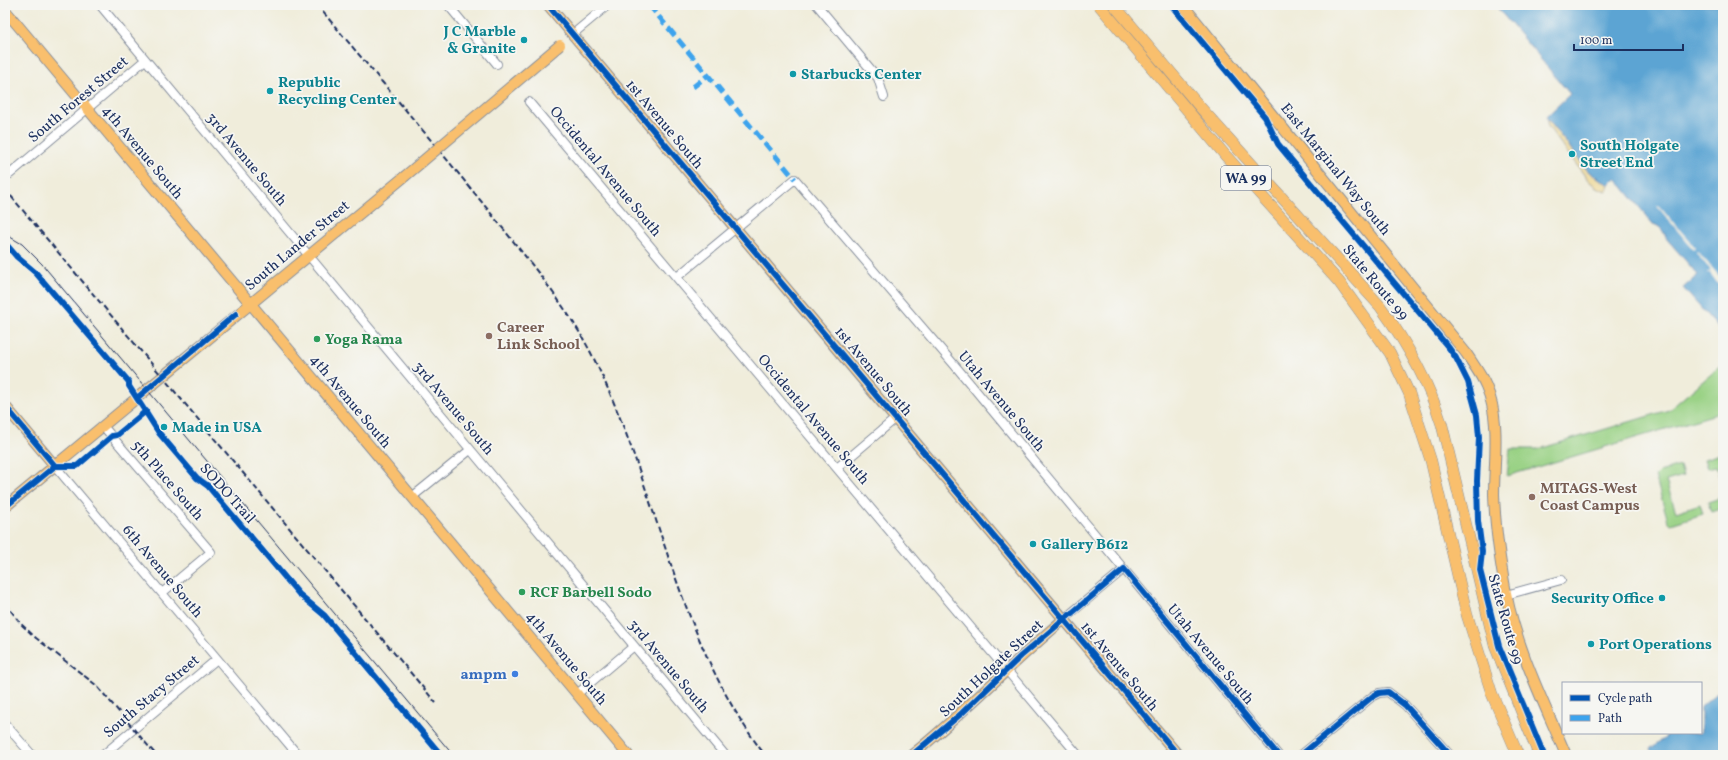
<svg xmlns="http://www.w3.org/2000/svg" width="1728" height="760" font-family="Vollkorn,serif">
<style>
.green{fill:#9ad285;stroke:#5a8072}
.sand{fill:#eeda9e;stroke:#84847e}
.water{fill:#5ca4d3;stroke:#3c6a98}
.pier{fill:#f0eddb}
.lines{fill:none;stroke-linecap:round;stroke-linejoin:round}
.minor-casing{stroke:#868e9c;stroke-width:10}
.major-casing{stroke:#868e9c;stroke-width:12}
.highway-casing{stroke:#868e9c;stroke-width:12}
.minor{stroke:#fff;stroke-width:8}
.major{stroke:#f9bf6d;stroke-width:10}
.highway{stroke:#f9bf6d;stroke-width:11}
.tram{stroke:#1b2f5e;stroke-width:1}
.rail{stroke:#1b2f5e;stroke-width:2;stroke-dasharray:6 3;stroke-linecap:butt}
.major-bridge-casing{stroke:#868e9c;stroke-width:12;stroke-linecap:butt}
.major-bridge{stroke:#f9bf6d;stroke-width:10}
.quiet{stroke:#3da3ed;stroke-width:5;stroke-dasharray:10 5;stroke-linecap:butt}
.cycleway-casing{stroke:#f6f6f2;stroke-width:8}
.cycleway{stroke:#0057b8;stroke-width:6}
.culture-dot{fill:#0f9aa8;stroke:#f6f6f2;stroke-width:1.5}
.education-dot{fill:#8d6e63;stroke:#f6f6f2;stroke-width:1.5}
.leisure-dot{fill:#2e9e5b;stroke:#f6f6f2;stroke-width:1.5}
.shop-dot{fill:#3f7fe0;stroke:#f6f6f2;stroke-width:1.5}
.labels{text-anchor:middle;stroke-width:3.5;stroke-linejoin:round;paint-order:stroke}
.shield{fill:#f6f6f2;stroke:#5d6b8a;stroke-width:1}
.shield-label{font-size:14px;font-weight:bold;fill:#1b2f5e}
.culture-label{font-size:15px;font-weight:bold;fill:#0d838f;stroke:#f6f6f2;text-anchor:start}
.street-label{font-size:15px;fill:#1b2f5e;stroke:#f6f6f2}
.education-label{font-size:15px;font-weight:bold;fill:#785e54;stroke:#f6f6f2;text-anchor:start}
.leisure-label{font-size:15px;font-weight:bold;fill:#27864d;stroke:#f6f6f2;text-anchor:start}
.shop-label{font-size:15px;font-weight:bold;fill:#366cbe;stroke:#f6f6f2;text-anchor:end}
</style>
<rect width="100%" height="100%" fill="#f6f6f2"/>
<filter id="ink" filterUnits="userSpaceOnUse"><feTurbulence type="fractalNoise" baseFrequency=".025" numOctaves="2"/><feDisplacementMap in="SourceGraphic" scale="8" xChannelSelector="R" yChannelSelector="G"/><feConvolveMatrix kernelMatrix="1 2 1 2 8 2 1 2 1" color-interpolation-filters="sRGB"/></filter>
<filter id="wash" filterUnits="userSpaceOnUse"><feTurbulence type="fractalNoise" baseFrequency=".012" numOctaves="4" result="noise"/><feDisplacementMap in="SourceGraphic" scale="16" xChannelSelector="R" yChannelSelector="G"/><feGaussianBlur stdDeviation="0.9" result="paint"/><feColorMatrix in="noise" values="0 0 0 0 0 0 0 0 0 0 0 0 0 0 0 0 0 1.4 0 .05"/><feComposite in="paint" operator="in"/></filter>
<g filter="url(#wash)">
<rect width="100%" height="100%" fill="#f0eddb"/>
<!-- green -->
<path class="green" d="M1723 364V412L1507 476 1510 449H1539L1669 410Z
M1720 454H1723V489L1718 473 1722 472 1720 468 1717 469 1716 466 1707 468 1704 459Z
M1680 466 1683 476 1666 481 1676 512 1700 504 1703 514 1671 524 1668 521 1655 476 1659 472Z
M1723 497V508L1711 512 1708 502Z"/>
<!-- sand -->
<path class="sand" d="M1548 119 1588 171 1609 185 1606 191 1596 187 1588 180 1547 125Z"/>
<!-- water -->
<path class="water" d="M1495 5H1723V333L1683 288 1698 275 1666 238C1664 231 1660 226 1653 224L1616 178 1609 185 1588 171 1546 117 1570 94Z
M1723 688V755H1654L1650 749 1670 733H1701V707Z"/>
<!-- pier -->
<path class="pier" d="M1658 205 1695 247 1693 249 1657 206Z
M1697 251 1723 280V291L1710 273H1706L1711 271 1696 252Z"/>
</g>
<g filter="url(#ink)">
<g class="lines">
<defs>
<path id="minor" d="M100 5 725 755
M448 5 497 64
M817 5 878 78 884 97
M573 34 608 5
M529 102 1078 755
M10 174 145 60
M677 277 795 179 957 368 1278 755
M103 426 211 552 162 593
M55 466 298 755
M837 468 896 418
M412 497 470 450
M1506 595 1561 580
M1064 619 1124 569
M577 694 634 646
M5 724 32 755
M103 755 217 659
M1301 755 1373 696 1379 693 1388 692 1405 705 1450 755"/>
<path id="major" d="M548 5 1178 755
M1183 5 1466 353C1473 364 1481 374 1486 386 1501 420 1494 459 1494 494 1495 528 1500 561 1506 593 1517 649 1544 703 1566 755
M5 10 628 755
M5 406 55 466
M5 507 404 177
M912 755C965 712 1012 663 1064 619"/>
<path id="highway" d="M1099 5 1225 155 1339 282 1390 353 1409 393 1431 461 1467 615 1492 694 1518 755
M1114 5 1200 107 1380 306C1407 343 1428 381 1442 425L1495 646 1539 755"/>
</defs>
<!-- minor casing -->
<use href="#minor" class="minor-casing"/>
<!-- major casing -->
<use href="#major" class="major-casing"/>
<!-- highway casing -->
<use href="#highway" class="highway-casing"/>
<!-- minor -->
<use href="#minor" class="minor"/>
<!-- major -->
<use href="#major" class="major"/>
<!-- highway -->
<use href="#highway" class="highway"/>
<!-- tram -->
<path class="tram" d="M5 234 22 244 42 264 453 755"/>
<!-- rail -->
<path class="rail" d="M317 5C376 75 436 145 493 216 528 260 565 303 591 353 658 484 674 637 765 755
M5 189 436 703
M5 603 22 625 36 638 96 685 156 755"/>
<defs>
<path id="major-bridge" d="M404 177 560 45"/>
</defs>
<!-- major-bridge casing -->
<use href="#major-bridge" class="major-bridge-casing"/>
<!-- major-bridge -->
<use href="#major-bridge" class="major-bridge"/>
<!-- quiet -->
<path class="quiet" d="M649 5 795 179
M693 87 708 75"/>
<defs>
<path id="cycleway" d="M548 5 1178 755
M1171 5 1265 117 1278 144 1292 161 1449 348 1456 358 1468 382 1477 415 1479 437 1477 481 1478 521 1482 552 1480 570 1499 646 1544 755
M5 243 17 257 36 273 129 382V386L159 433 197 478 208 486 299 594 324 615 441 755
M137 398 236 314
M5 406 55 466
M55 466H77L112 436 117 435 146 411
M5 507 55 466
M912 755 962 713 1021 656 1124 569 1278 755
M1301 755 1373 696 1379 693 1388 692 1405 705 1450 755"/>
</defs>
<!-- cycleway casing -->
<use href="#cycleway" class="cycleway-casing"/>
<!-- cycleway -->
<use href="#cycleway" class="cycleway"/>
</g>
</g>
<!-- markers -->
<g class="culture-dot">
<circle cx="524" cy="40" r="4"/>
<circle cx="793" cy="74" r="4"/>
<circle cx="270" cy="91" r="4"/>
<circle cx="1572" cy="154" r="4"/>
<circle cx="164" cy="427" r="4"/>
<circle cx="1033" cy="544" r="4"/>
<circle cx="1662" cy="598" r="4"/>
<circle cx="1591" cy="644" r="4"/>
</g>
<g class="education-dot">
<circle cx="489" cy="336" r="4"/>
<circle cx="1532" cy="497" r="4"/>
</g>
<g class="leisure-dot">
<circle cx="317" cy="339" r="4"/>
<circle cx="522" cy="592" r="4"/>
</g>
<circle class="shop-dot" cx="515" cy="674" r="4"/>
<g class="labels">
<!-- shield labels -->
<rect class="shield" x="1221" y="166" width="50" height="24" rx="3"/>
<g class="shield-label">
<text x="1246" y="183">WA 99</text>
</g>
<!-- culture labels -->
<g class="culture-label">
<text x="516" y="36" text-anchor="end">J C Marble<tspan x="516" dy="17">&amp; Granite</tspan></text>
<text x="801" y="79">Starbucks Center</text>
<text x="278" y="87">Republic<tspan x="278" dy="17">Recycling Center</tspan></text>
<text x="1580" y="150">South Holgate<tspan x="1580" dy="17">Street End</tspan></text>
<text x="172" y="432">Made in USA</text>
<text x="1041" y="549">Gallery B612</text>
<text x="1654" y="603" text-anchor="end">Security Office</text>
<text x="1599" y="649">Port Operations</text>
</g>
<!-- street labels -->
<g class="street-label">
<text transform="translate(78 99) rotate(-40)" y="5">South Forest Street</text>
<text transform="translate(665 124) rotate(50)" y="5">1st Avenue South</text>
<text transform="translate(143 152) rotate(50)" y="5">4th Avenue South</text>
<text transform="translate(247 159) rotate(50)" y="5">3rd Avenue South</text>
<text transform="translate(1336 169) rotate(51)" y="5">East Marginal Way South</text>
<text transform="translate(606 171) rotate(50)" y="5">Occidental Avenue South</text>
<text transform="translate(297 245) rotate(-40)" y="5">South Lander Street</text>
<text transform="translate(1376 282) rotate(50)" y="5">State Route 99</text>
<text transform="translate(874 371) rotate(50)" y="5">1st Avenue South</text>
<text transform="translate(351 401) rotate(50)" y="5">4th Avenue South</text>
<text transform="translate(1002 401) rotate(50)" y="5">Utah Avenue South</text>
<text transform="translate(454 408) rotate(50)" y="5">3rd Avenue South</text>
<text transform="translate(814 419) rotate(50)" y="5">Occidental Avenue South</text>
<text transform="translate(168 480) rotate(49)" y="5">5th Place South</text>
<text transform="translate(228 493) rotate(48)" y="5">SODO Trail</text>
<text transform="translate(163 571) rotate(50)" y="5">6th Avenue South</text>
<text transform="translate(1506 619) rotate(74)" y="5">State Route 99</text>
<text transform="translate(1211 654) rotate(50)" y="5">Utah Avenue South</text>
<text transform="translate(567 658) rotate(50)" y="5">4th Avenue South</text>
<text transform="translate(669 666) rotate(50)" y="5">3rd Avenue South</text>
<text transform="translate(1120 666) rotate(50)" y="5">1st Avenue South</text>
<text transform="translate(991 668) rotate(-43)" y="5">South Holgate Street</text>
<text transform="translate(151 696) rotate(-40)" y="5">South Stacy Street</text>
</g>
<!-- education labels -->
<g class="education-label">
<text x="497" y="332">Career<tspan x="497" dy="17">Link School</tspan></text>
<text x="1540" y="493">MITAGS-West<tspan x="1540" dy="17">Coast Campus</tspan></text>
</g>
<!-- leisure labels -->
<g class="leisure-label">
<text x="325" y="344">Yoga Rama</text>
<text x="530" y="597">RCF Barbell Sodo</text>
</g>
<!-- shop labels -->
<g class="shop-label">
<text x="507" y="679">ampm</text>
</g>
</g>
<!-- margin -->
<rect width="1728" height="760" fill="none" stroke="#f6f6f2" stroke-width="20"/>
<!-- legend -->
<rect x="1562" y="682" width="140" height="52" fill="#f6f6f2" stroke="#9ea6b7"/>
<rect x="1570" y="695" width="20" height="6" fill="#0057b8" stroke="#9ea6b7"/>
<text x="1598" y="702" font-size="12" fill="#1b2f5e">Cycle path</text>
<rect x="1570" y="715" width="20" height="6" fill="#3da3ed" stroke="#9ea6b7"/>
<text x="1598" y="722" font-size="12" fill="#1b2f5e">Path</text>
<!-- scale -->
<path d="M1574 44v6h109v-6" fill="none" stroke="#1b2f5e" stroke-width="2"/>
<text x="1580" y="44" font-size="12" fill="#1b2f5e" stroke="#f6f6f2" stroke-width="3" paint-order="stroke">100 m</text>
</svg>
